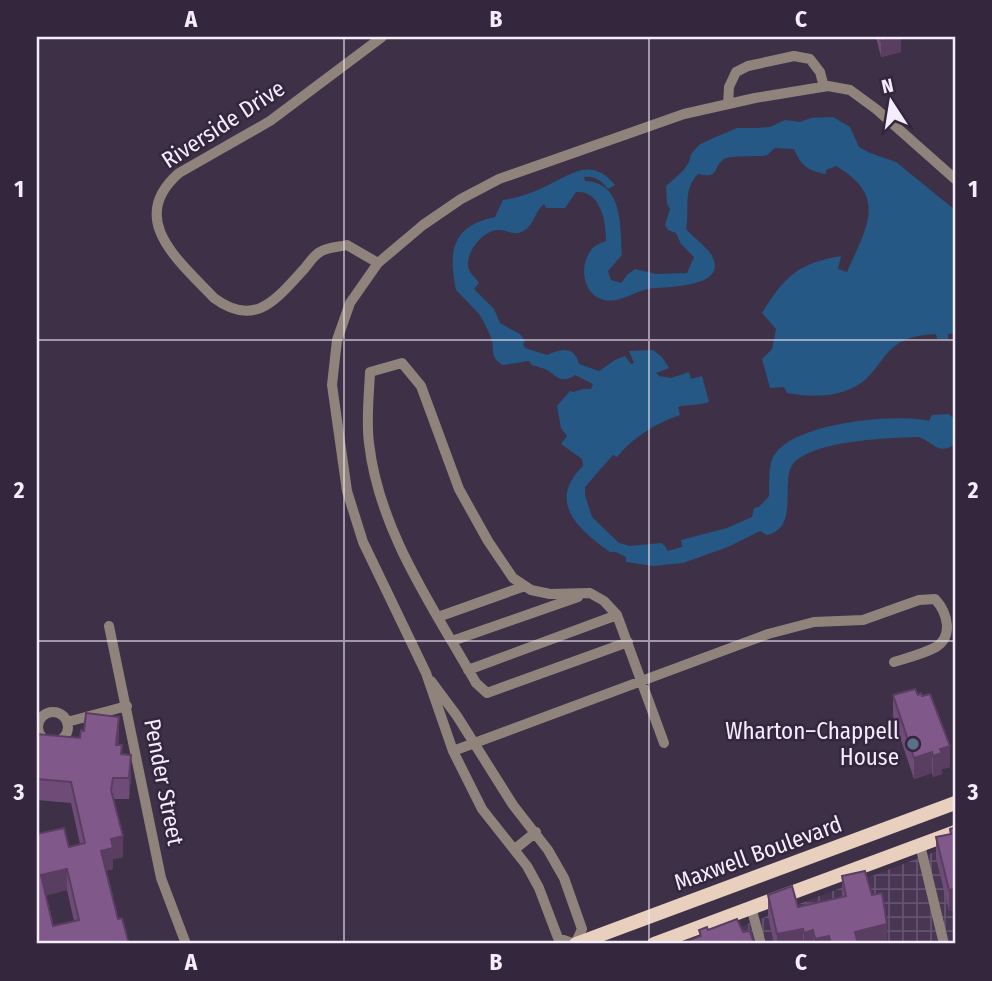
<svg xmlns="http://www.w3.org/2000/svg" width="992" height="981" font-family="'Fira Sans Condensed',sans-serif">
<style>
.industrial{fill:url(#industrial-grid)}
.water{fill:#255884}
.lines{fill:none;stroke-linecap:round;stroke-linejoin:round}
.minor{stroke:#90837b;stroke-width:10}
.major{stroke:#e9cfbe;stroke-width:14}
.wall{fill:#6e4c77;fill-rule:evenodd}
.shaded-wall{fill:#5a3e61}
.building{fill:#80588a;stroke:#5a3e61;stroke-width:2;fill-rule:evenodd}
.grid{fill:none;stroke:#f5edfc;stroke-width:2;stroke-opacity:0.55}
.service-dot{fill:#5c6f8a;stroke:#33263d;stroke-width:2.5}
.labels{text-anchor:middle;stroke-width:5;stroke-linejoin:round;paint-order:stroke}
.street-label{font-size:23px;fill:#f5edfc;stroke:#33263d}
.poi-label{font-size:23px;fill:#f5edfc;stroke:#33263d;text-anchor:end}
.neatline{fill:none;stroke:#f5edfc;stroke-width:2.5}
.grid-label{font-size:23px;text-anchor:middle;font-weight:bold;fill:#f5edfc}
</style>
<defs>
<pattern id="industrial-grid" width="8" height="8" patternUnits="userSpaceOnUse" patternTransform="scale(1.75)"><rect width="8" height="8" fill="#483654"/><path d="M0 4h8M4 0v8" fill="none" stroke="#63536e"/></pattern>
</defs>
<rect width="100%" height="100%" fill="#3e3047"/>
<!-- industrial -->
<path class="industrial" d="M955 844V944H695Z"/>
<!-- water -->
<path class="water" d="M833 117 850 127 859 147 870 153 896 162 955 210V333L948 334V339H937L936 334C923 335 911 336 899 343 886 351 880 364 870 375 849 398 814 398 787 393L784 387 770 388 762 359 772 349 776 329 762 313C785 276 797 264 841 256L838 269 847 272C866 228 889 197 836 166L826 170V174C808 171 801 166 794 149L775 148 767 155 762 156C756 156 728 156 724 159 712 168 720 179 698 174 682 190 690 210 686 229 692 236 709 249 712 256 729 289 665 286 648 289 633 292 617 305 601 299 582 292 579 264 592 249 595 245 601 243 606 241 606 222 601 190 576 192L565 208H546L544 204C535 211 534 224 525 230 515 237 508 230 499 230 483 229 463 255 469 270 471 274 476 278 479 283L474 289 494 309 500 323 520 334 525 341 523 344 525 348 547 355C561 349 574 345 579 364L599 371 615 360 625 356 631 364 634 363 629 351 653 350 662 357 669 368 656 373 659 376 671 378 689 372 691 379 702 376 709 402C698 406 689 404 678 407L680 415C656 423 632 438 617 457L613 455 585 487V495L592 517 619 543 630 546 661 543 666 547 667 551 682 547 681 540 727 528 752 517 754 508 759 507 769 496C770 482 767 465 775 454 796 423 894 413 929 421L932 415 949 414 955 420V444C939 456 933 442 919 437 889 438 813 440 793 464 780 480 800 528 767 535L760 531 728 547 683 563 653 566 626 562V557L616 552H610C579 530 546 502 583 466L582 459 561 444 567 436 561 428 557 406 570 391 573 392 583 389H591L593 384 575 375C564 383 558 379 549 371 544 368 538 367 532 365L529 361 503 365C491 358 494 353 492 341 490 334 483 320 479 314 471 305 463 297 456 290 448 251 452 226 495 217L503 200C517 198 528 194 540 189 568 177 590 154 615 185L608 189C601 181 596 176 584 177L585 181C624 182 620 229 622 255L608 271 611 280 621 283 628 274 635 269 656 274 687 273 694 257 681 244 676 233 668 230 665 225 670 209 667 204 666 186 683 171 689 162 691 154 699 145 711 139 737 128H757L770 127 785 120 800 122 811 118Z"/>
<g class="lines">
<!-- minor -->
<path class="minor" d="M382 37 270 121 179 173C126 219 179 261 214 298 256 329 277 298 305 268 309 263 314 255 320 252 327 247 339 247 347 245L378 263 350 303 337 340 332 385 347 491 363 542 426 673 453 751 482 809 527 866 539 888 558 938 575 944
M728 104 729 87 736 72 748 66 794 56 810 59 820 72 824 87
M378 263 423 225 461 199 499 179 684 114 755 98 828 86 850 90 876 109 955 179
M438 617 525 586
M109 626 161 878 186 944
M452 641 578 597
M628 642 487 693 476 683C433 607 379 531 369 443 366 420 369 395 370 372L402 363 421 386 459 489 488 541 513 578 531 590 550 594 590 593 604 601 617 615 664 743
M468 670 617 615
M431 681 457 716 513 805 548 850 564 878 582 929 575 944
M38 727a15 15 0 1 1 30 0a15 15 0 1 1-30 0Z
M67 722 127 706
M453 751 768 634 814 622 863 620 919 600 935 599C947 612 954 636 936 647 923 654 907 658 894 662
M920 845 944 944
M515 849 536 832
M751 907 761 944"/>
<!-- major -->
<path class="major" d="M576 944 955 803
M654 944 955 832"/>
</g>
<!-- wall -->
<path class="wall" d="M876 37H901V52L881 57Z
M893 695 950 767 942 769V774L933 777 932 773 914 779 893 716Z
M37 734 80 738H119L118 745 131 777 129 799H114L123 857 113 859V869L106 871 118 919 129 944H37V834L69 847 80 844 71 803 37 800ZM67 890 74 921 53 926 45 895Z
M955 827V910L949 911 936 858V837L950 834Z
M842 876 872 895 887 944H774L768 916V895L798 907 842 897Z"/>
<!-- shaded-wall -->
<path class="shaded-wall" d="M898 37H901V52L881 57V41Z
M119 717V738L116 766V745Z
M950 746V767L942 769V774L933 777V756L940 749Z
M932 752V773L914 779V758Z
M131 755V777L129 799V778Z
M123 836V857L113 859V869L101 872V851L111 839Z
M67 869V890L41 897V875Z
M955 889V910L949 911V890Z
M887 924V944H855V932Z
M803 929V944H777V934Z
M813 930V944H804V933Z
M829 936V944H815V939Z"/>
<!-- building -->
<path class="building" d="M879 37H898L881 41Z
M915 689 918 695 921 693 922 696 930 694 950 746 940 749 942 753 933 756 932 752 914 758 893 695Z
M86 713 119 717 116 745H122L121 754 131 755 129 778H113L111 790 123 836 111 839 113 848 101 851 118 919 122 918 129 944H39L38 938H37V834L64 828 69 847 85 843 71 782 37 779V734L80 738 81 730 84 731ZM67 869 79 920 53 926 41 875Z
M955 827V889L949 890 936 837 951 834 950 829Z
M865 871 872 895 882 893 887 924 855 932 858 944H831L829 936 815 939 813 930 804 933 803 929 777 934 768 895 792 886 798 907 846 896 842 876Z
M737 919 743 932 750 931 754 944H679L701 936 699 930 707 927 708 930Z"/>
<!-- grid -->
<path class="grid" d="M344 37V944M649 37V944M37 340H955M37 641H955"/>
<!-- markers -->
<circle class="service-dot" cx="913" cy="744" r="7"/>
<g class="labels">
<!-- street labels -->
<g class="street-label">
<text transform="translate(223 124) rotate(-33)" y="8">Riverside Drive</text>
<text transform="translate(164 782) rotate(79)" y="8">Pender Street</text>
<text transform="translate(758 853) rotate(-20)" y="8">Maxwell Boulevard</text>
</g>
<!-- poi labels -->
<g class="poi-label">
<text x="899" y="739">Wharton–Chappell<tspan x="899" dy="26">House</tspan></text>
</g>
</g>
<!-- border -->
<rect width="992" height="981" fill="none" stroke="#33263d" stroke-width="77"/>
<!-- north arrow -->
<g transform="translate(891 102) rotate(348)" stroke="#33263d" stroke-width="5" paint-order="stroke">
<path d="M0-5L12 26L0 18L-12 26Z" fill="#f5edfc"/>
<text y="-10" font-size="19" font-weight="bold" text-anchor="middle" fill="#f5edfc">N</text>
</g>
<rect x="38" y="38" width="916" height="904" class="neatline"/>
<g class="grid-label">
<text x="191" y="27">A</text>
<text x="496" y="27">B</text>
<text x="801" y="27">C</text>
<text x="19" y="197">1</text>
<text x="973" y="197">1</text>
<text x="19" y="498">2</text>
<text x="973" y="498">2</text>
<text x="19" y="800">3</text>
<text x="973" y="800">3</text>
<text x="191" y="970">A</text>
<text x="496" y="970">B</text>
<text x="801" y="970">C</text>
</g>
</svg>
